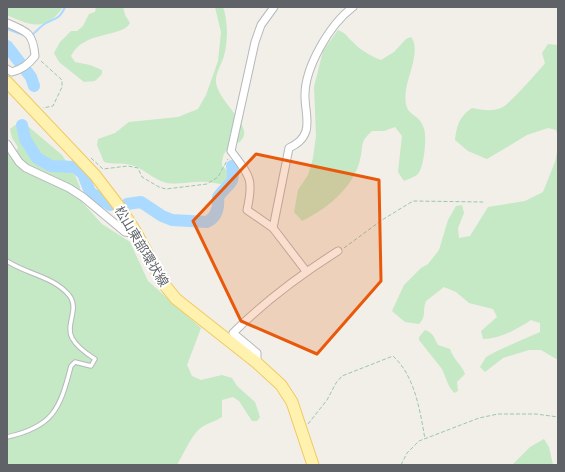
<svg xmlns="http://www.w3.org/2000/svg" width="565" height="472" font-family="Roboto,'Noto Sans JP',sans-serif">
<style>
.green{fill:#c5e8c5}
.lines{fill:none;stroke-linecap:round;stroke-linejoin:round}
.stream{stroke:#aadaff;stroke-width:2}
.river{stroke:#aadaff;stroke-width:12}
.service-casing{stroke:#b5b8bc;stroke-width:5.5}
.minor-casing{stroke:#b5b8bc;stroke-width:9}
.primary-casing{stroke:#f2c960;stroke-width:13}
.path{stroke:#9cc7a9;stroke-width:1;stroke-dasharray:4 2;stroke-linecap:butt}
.service{stroke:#fff;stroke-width:3.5}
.minor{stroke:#fff;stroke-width:7}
.primary{stroke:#fff2af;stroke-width:11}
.marked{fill:#e8590c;fill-opacity:0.2;stroke:#e8590c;stroke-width:3;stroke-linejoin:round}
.labels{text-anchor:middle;stroke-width:4;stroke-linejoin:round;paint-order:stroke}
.street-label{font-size:13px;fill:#5f6368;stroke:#fff}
</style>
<rect width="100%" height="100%" fill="#f1efe8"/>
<!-- green -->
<path class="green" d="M7 7H63C46 32 31 26 7 15Z
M96 7H123L125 15 130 23C122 38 84 30 71 56L75 62 90 65 102 70V74L95 81 84 82 59 62 54 53 60 42 71 31H77L83 26 89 14 95 12Z
M215 7H223C228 21 228 41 224 56 222 63 215 74 216 82 217 99 247 121 244 135 241 148 222 142 222 165L228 172 226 180 223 184C217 184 212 182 207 182 194 181 180 185 167 183 153 180 144 168 131 165 122 162 113 165 104 162L97 145 98 139 115 133 129 122 178 117 198 109 206 95 218 61 221 32Z
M338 30C346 33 347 37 353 42 360 50 371 56 381 60L394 52 406 39 411 37C421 49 408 75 406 90 402 120 419 110 424 129 427 138 424 167 418 174 415 177 408 179 404 181L398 172 402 136 395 127 384 131H372C359 143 364 144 360 160 353 188 327 209 302 221L294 212 298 190 308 175 313 158 316 136 314 87 323 51Z
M548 44 558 45V137L556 130 548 128 527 135 487 159 468 151 455 140C457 125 459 117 472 108 482 110 493 112 503 107 509 104 540 70 545 63L542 53Z
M15 125 29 127 62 155 74 173 80 187 81 201 102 224 130 242 148 281 201 328 187 365 192 376 201 380 222 375 232 378 237 386 255 402 260 417 257 421H252L239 401 233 397 222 400V417C216 421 208 423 202 427 193 432 183 455 177 465H7V153L10 156 16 152 18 147 12 138 10 129Z
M558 147V360L541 350H529L503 358 485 372 480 367 486 357 499 350 540 332V323L531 320C517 329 500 339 483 339L481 331 497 317 493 309 469 303 456 292 444 287 426 301C422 310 427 316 419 324L405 322 392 311 404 285 421 268 428 264 439 250 448 220 456 206 462 205 464 213 458 228 459 238 470 236 488 207 525 201 543 192 555 162Z
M425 330C434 333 434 338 438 345L450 349C453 359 462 365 465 374L457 382 458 391 454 393 449 386 442 369 419 340V337Z
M544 439 549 447 553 465H512L530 447Z"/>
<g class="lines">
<!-- stream -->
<path class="stream" d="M7 29 24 35
M33 34C37 31 39 28 43 25 53 18 59 21 65 7"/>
<!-- river -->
<path class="river" d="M7 46 31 77 34 86
M22 125 25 139 37 158 51 166 75 167 83 174 90 192 110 205
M127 204 141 202 162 216 172 220 207 222C217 217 219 207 218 197 227 183 236 186 232 166"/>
<defs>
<path id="service" d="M7 261C26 274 53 276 69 295 80 309 65 324 72 338 77 347 87 354 95 359L91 366 75 362 71 366C60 409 53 427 7 437"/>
<path id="minor" d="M274 7 261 25 255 42 231 151C250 176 254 179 247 210L273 228 306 271
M7 23C28 32 33 33 35 56 28 65 22 69 12 72L7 69
M7 144 19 162 26 168 69 188 83 197 125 232 137 234
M273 228 289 148C297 144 303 140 306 131 309 120 305 108 305 97 304 68 330 24 353 7
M257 363V353L233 333C265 301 300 275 338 251"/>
<path id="primary" d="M7 82 95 175 121 209 137 234 163 283 176 299 257 363 281 385 292 402 313 465"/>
</defs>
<!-- service casing -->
<use href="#service" class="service-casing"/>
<!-- minor casing -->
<use href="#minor" class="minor-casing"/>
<!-- primary casing -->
<use href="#primary" class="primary-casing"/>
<!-- path -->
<path class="path" d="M41 61 62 80V87L53 106 43 108
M91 158 103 169 128 166 138 168 142 177 159 187 166 189 207 184 218 177 228 159
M344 248 382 220 413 201 483 202
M308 424 327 400 336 383 342 376 393 356C415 376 420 411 425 439
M401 465 407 453 419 441 479 418 498 414H536L558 417"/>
<!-- service -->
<use href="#service" class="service"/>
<!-- minor -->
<use href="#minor" class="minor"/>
<!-- primary -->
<use href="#primary" class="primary"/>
</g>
<!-- marked area -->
<path class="marked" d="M256 154 379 180 381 281 317 354 241 321 193 221Z"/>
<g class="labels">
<!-- street labels -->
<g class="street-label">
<text transform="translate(142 246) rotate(59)" y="5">松山東部環状線</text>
</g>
</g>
<!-- border -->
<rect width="565" height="472" fill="none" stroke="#5f6368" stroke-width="16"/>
</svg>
